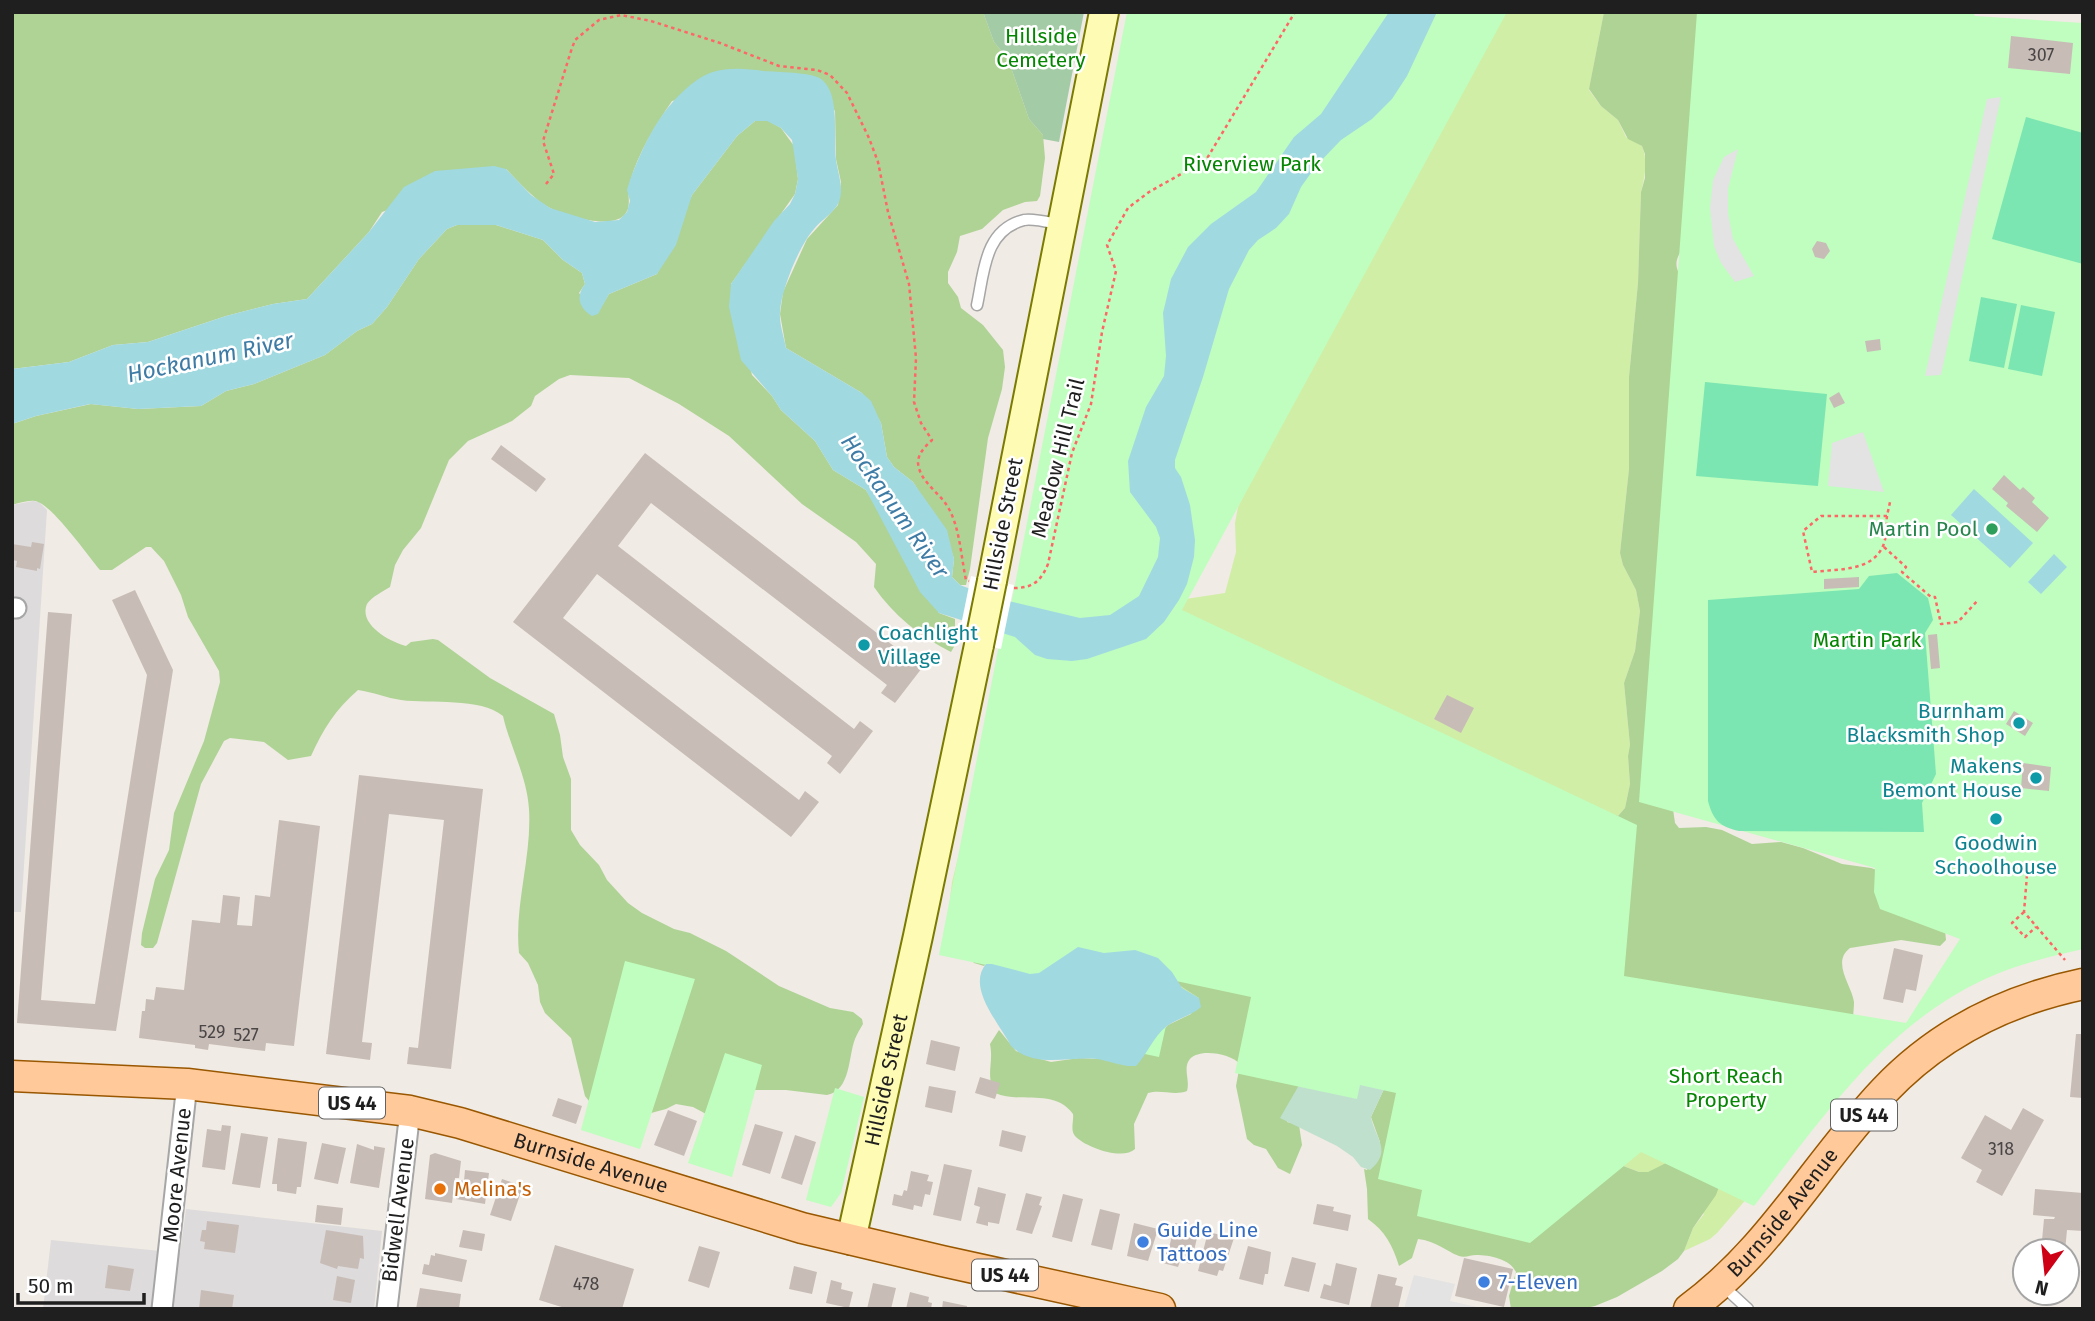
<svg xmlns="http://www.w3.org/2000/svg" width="2095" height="1321" font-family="'Fira Sans',sans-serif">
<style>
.residential{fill:#dddbdc}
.grass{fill:#d1eea6}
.forest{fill:#aed395}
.wetland{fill:#c0e0ce}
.cemetery{fill:#a3cba5}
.park{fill:#bffebe}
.pitch{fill:#7ce6b2}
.parking{fill:#e3e3e3}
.water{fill:#a1d9e1}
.pier{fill:#fff}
.building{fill:#c8bcb7}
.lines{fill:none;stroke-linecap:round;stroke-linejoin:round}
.lane-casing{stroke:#a6a6a6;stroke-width:13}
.street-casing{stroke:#a6a6a6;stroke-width:23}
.secondary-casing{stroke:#7a7b00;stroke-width:32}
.primary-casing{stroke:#995700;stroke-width:33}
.path{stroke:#ff6766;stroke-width:2.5;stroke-dasharray:3.5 3.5;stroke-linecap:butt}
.lane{stroke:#fff;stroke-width:10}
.street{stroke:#fff;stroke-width:19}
.secondary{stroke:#fefbb4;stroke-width:28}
.primary{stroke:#ffc99a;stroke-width:30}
.secondary-bridge-casing{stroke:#7a7b00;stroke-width:32;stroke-linecap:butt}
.secondary-bridge{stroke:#fefbb4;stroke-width:28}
.leisure-dot{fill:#2e9e5b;stroke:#fff;stroke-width:2.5}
.culture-dot{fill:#0f9aa8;stroke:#fff;stroke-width:2.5}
.food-dot{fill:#e8710a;stroke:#fff;stroke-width:2.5}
.shop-dot{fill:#3f7fe0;stroke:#fff;stroke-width:2.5}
.labels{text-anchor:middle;stroke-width:5;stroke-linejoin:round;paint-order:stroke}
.number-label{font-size:18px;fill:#494645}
.shield{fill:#fff;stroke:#626262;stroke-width:2}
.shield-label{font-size:19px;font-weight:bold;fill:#1f1f1f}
.park-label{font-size:21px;fill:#058603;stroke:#fff}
.street-label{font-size:21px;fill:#1f1f1f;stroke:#fff}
.leisure-label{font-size:21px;fill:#27864d;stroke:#fff;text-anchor:end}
.culture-label{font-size:21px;fill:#0d838f;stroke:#fff;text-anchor:end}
.food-label{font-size:21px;fill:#c56008;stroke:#fff;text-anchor:start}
.shop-label{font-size:21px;fill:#366cbe;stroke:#fff;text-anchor:start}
.water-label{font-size:23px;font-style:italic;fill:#3e7ca6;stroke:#fff}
</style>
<rect width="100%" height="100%" fill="#f0ebe4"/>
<!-- residential -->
<path class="residential" d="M33 501 39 502 47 510 21 912H12V505Z
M186 1209 382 1231 374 1309H43L51 1240 180 1253Z"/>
<!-- grass -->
<path class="grass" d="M1483 12H1604L1589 90 1601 106 1618 120 1626 137 1642 146C1648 161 1645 176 1641 192L1638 283 1629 377V469L1620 553 1623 565 1636 590 1640 611 1635 651 1624 683 1630 745 1628 756 1630 784 1625 808 1618 816 1761 1182 1717 1233 1710 1239 1684 1251 1693 1228 1704 1214 1648 1172H1639L1616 1163 948 916 952 882 980 769 1179 600 1225 593 1236 552 1235 523 1238 507Z"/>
<!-- forest -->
<path class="forest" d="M12 12H983L994 42 1008 59 1029 119 1043 135 1045 158 1040 196 1037 201 1025 202 1003 210 982 229 960 236 957 252 948 272V283L958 297 961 308 983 325 1003 350 1005 367 1002 389 988 438 970 569 966 585H960L952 577 954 559 947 537 913 482 894 467 887 457 881 423 862 393 786 348 780 314 783 292 807 239 838 205 841 182 836 159 835 111 810 75H798L672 101C655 126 638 153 630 182 626 192 632 204 626 213 614 231 566 216 550 208 533 199 519 182 506 169L382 212 369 232 307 299 273 304 226 316 148 342 113 345 69 362 12 369Z
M1604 12H1725L1683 248C1673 262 1675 269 1685 283L1673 809 1675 823 1679 828 1706 827 1722 830 1752 844 1781 842 1803 848 1842 864 1871 868 1885 873 1945 930 1946 940 1940 946 1901 940 1850 948C1831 962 1852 986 1854 1002 1854 1008 1853 1015 1853 1020L1763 1085 1251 692 1618 816 1625 808 1630 784 1628 756 1630 745 1624 683 1635 651 1640 611 1636 590 1623 565 1620 553 1629 469V377L1638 283 1641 192 1645 178V154L1642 146 1628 139 1618 120 1601 106 1589 89Z
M767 120 781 128 794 146 798 179 795 194 731 284 752 375 772 396 781 410 815 441 833 470 866 490 939 613 955 619V645L951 652C921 637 893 615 874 587L876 564 856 542 802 504 729 436 679 404 629 378 570 375 559 379 535 396 531 406 512 421 468 441 449 460 421 528 403 550 395 565 390 587C384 591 371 597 367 604 358 625 391 642 406 646L411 642 433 639 438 640 490 678 554 714 560 735 563 757 571 779V830L580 845 599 865 607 880 628 903 642 913 674 929 690 933 726 951 779 986 830 1008 853 1012 862 1019 863 1024C860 1029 857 1034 855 1039 848 1057 851 1090 827 1095L786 1090H750L708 1115 693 1107 676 1104 666 1109 651 1113 589 1101 585 1096 571 1038 545 1013 540 1002 538 985 528 963 519 953C514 905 532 857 529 809 527 776 510 747 503 716 480 697 431 704 401 700 387 698 373 692 358 690 336 709 323 729 311 756L288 760 264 742 230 738 224 741 201 784 157 943 153 948H145L141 945 142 933 155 879 169 850 174 813 204 741 220 682 219 671 188 617 181 595 164 561 151 547H146L112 570H100C88 556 51 503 35 501 28 500 19 503 12 505V424L36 416 91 404 138 409 201 406 226 391 254 384 325 355 357 331 372 324 387 307 419 259 447 229 457 225H496L543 240 563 260 582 273 585 284 579 293 597 314 609 294 657 274 692 195 737 136 755 121Z
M952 933 1332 999 1287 1122 1299 1125 1302 1145 1290 1174 1278 1168 1266 1149 1254 1145 1247 1139 1236 1086 1240 1064C1230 1053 1195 1047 1188 1062 1184 1071 1190 1081 1187 1091 1174 1096 1161 1089 1148 1093L1134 1124 1135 1149C1123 1161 1085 1147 1075 1136 1070 1130 1074 1121 1073 1114 1054 1088 1021 1104 995 1093 985 1074 994 1064 990 1044L999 1030 1016 1051 1037 1058 1051 1062 1079 1058 1100 1059 1150 1044 1168 1025 1191 1014 1199 998 1179 985 986 964 984 966 974 963Z
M1390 1076 1639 1172H1648L1674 1159 1720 1184 1716 1195 1693 1228 1684 1251 1678 1259 1662 1271 1617 1297 1595 1306 1581 1309H1511L1509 1296 1516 1272C1510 1259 1490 1255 1476 1255 1471 1255 1465 1258 1459 1256 1444 1250 1436 1241 1418 1239L1412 1258 1399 1266C1393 1246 1385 1231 1368 1219L1367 1189 1364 1169 1367 1170 1380 1142 1371 1117Z"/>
<!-- wetland -->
<path class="wetland" d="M1390 1076 1371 1117C1375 1138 1393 1151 1370 1170L1361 1167 1353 1157 1337 1146 1280 1118 1302 1080Z"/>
<!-- cemetery -->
<path class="cemetery" d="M983 12H1084L1059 142 1043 139V135L1029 119 1008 59 994 42Z"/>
<!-- park -->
<path class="park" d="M1127 12H1507L1182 610 1637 825 1624 976 1906 1023 1960 939 1880 909 1874 892 1875 868 1639 802 1697 12H1973L1975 16 2083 23V949C2049 957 2017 964 1985 979 1882 1027 1822 1119 1754 1206L1641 1152 1530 1243 1417 1216 1422 1190 1378 1179 1396 1093 1360 1085 1357 1099 1235 1073 1251 997 1176 981 1159 1057 1083 1041 1094 988 939 955 1003 624 1007 625Z
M625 961 695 979 640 1149 581 1130Z
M725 1053 762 1065 732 1177 688 1163Z
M835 1088 864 1097 841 1193 831 1207 806 1200Z"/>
<!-- pitch -->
<path class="pitch" d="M2026 117 2083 133V264L1992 239Z
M1981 297 2017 304 2004 368 1969 361Z
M2021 305 2055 312 2042 376 2008 369Z
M1705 382 1827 394 1818 486 1696 476Z
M1897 573 1928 598 1933 620 1925 633 1936 774 1922 803 1924 832 1739 831C1720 827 1713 820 1708 801V600L1859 589 1869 576Z"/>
<!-- parking -->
<path class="parking" d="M2001 97 1941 375 1925 376 1987 99Z
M1738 149 1728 189V213L1733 239 1754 276 1735 282 1721 263 1714 246 1710 208 1713 180 1724 157Z
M1863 432 1884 492 1828 486 1832 443Z
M1414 1275 1455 1284 1450 1301 1486 1309H1404Z"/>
<!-- water -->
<path class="water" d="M1389 12H1437L1407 76 1392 99 1372 119 1341 140 1316 166 1301 187 1289 214 1276 228 1258 240 1249 250 1229 289 1203 377 1175 460V468L1181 477 1190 505 1195 540 1194 557 1187 584 1179 600 1164 622 1146 639 1087 659 1072 661 1047 659 1035 655 1015 637 939 613 920 592 866 490 833 470 815 441 781 410 772 396 741 360 729 307 731 284 774 221 790 204 795 194 798 179 792 140 781 128 767 121H755L737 136 692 195 676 245 657 274 609 294 598 314 592 316C578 307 576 296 585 284L582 273 563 260 543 240 496 225H457L447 229 419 259 387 307 372 324 357 331 325 355 254 384 226 391 201 406 138 409 90 404 36 416 12 424V369L69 362 113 345 148 342 226 316 273 304 307 299 369 232 404 187 435 171 494 166 506 169 531 195 550 208 595 222 619 220 627 212 630 201 627 190 630 180C645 141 662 105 697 80 717 66 741 68 763 71 776 72 812 72 821 79 841 93 833 139 836 160 838 174 844 188 839 202 834 213 821 220 814 229 799 246 781 290 780 312 779 323 784 337 786 348L862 393 871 401 881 423 887 457 894 467 913 482 947 530 954 559 952 577 960 585 992 597 1080 618 1110 615 1139 596 1158 557 1160 538 1156 527 1130 492 1128 461 1146 407 1164 376 1166 356 1163 313 1171 279 1188 247 1211 224 1256 192 1294 137 1321 114Z
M1974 489 2033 543 2010 568 1951 515Z
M2054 554 2067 567 2041 594 2028 582Z
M1078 947 1104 953 1135 950 1158 958 1172 972 1182 988 1199 998 1201 1007C1191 1016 1178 1018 1167 1026 1153 1037 1148 1053 1136 1066 1122 1067 1110 1061 1097 1059 1068 1056 1035 1069 1011 1046 1000 1024 966 988 986 964H992L1030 974 1039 973Z"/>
<!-- pier -->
<path class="pier" d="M971 576 1014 585 1001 649 958 640Z"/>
<!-- building -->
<path class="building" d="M2011 36 2073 43 2070 74 2008 68Z
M1817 241 1826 243 1830 251 1824 259 1815 257 1812 249Z
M1880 339 1881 350 1867 352 1865 341Z
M1839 392 1845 403 1834 408 1829 398Z
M501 445 546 479 536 492 491 459Z
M645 453 922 668 895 703 881 693 887 685 651 503 618 546 854 729 860 721 873 731 840 774 827 763 832 756 597 574 563 618 799 800 805 791 819 802 791 837 513 622Z
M2004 475 2020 490 2023 487 2035 498 2032 502 2049 518 2037 532 2006 506 2008 503 1992 489Z
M32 542 44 544 40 569 37 568V571L16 567 17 561 12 560V544L31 547Z
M1859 577V587L1824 589V579Z
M135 590 173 670 116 1031 17 1023 48 612 72 614 41 1000 95 1004 147 675 112 600Z
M1937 634 1940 668 1931 669 1928 635Z
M1447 695 1474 708 1461 733 1434 719Z
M2014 711 2033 723 2025 736 2006 724Z
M2023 763 2051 767 2049 791 2021 788Z
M359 775 483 789 451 1069 407 1064 409 1047 418 1048 444 820 389 814 362 1042 372 1043 370 1060 326 1054Z
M1990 813H2001V825H1990Z
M279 820 320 826 294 1046 266 1043 265 1051 209 1044 208 1050 195 1048V1045L139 1038 142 1011H145L146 999 154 1000 156 987 184 990 192 920 220 923 223 895 240 897 237 925 252 926 255 895 270 897Z
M1894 948 1923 955 1916 991 1906 989 1903 1003 1883 999Z
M2076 1034H2083V1098L2070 1097Z
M931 1040 960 1047 955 1071 926 1064Z
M980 1077 1000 1083 995 1099 975 1093Z
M929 1086 956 1091 952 1113 925 1107Z
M558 1098 582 1106 576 1124 552 1116Z
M2023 1108 2044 1120 2002 1196 1976 1182 1982 1170 1961 1158 1985 1115 2011 1130Z
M668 1110 697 1121 684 1156 654 1145Z
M755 1124 783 1132 770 1174 742 1165Z
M222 1125 231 1126 225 1170 202 1167 207 1129 221 1131Z
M1002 1130 1026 1136 1022 1152 999 1146Z
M241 1133 268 1137 260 1188 232 1184Z
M795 1135 816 1142 802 1185 781 1178Z
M278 1138 307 1142 301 1187H297L296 1194 277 1191V1184H272Z
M322 1143 346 1148 338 1184 314 1179Z
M357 1144 374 1150V1146L385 1148 379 1188 350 1183Z
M435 1153 461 1161 459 1178H455L452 1203 425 1199 430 1155Z
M944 1164 972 1170 961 1221 933 1215Z
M465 1170 489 1173 485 1204 456 1199 458 1180 464 1181Z
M911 1171 929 1175 927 1181 933 1182 930 1195 925 1194 922 1207 914 1205 913 1210 892 1205 894 1194 902 1196 904 1190 907 1191Z
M502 1179 523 1186 511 1221 490 1215Z
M978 1187 1006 1194 999 1224 988 1222V1226L976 1223 980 1207 974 1205Z
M2035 1189 2083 1193V1231L2067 1230 2065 1251H2041L2044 1219H2054L2055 1217 2033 1215Z
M1026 1193 1042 1197 1039 1205 1042 1206 1032 1234 1016 1230Z
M1063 1194 1083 1199 1072 1242 1052 1237Z
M1317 1204 1334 1207 1333 1211 1351 1215 1348 1231 1313 1224Z
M317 1205 343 1208 341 1225 315 1222Z
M1100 1209 1120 1214 1112 1250 1091 1245Z
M207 1221 239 1225 235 1253 204 1249 205 1242 200 1241 202 1230H206Z
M1134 1223 1158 1229 1148 1261 1127 1256Z
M1175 1223 1199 1229 1191 1264 1180 1261 1178 1267 1159 1262 1161 1250 1168 1252Z
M326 1230 363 1236 364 1259 360 1258 358 1269 338 1266 337 1269 320 1263Z
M463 1230 485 1234 482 1251 459 1247Z
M1208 1232 1234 1238 1223 1271 1219 1270 1217 1276 1198 1271Z
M555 1245 634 1269 622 1309H568L539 1300Z
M699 1246 720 1252 709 1288 688 1281Z
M1248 1246 1271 1252 1268 1274H1265L1263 1285 1239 1279Z
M435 1253 467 1260 462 1282 422 1274 424 1264 429 1265 431 1255 435 1256Z
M1292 1257 1316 1263 1309 1292 1284 1286Z
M1464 1258 1513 1269 1504 1307 1455 1296Z
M1336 1263 1357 1268 1349 1305 1320 1298 1324 1284 1331 1286Z
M108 1265 134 1269 130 1291 105 1288Z
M794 1266 817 1272 812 1294 789 1289Z
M1378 1274 1397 1278 1395 1285 1403 1287 1398 1309H1370Z
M337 1276 355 1280 351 1303 333 1300Z
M831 1280 842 1283 841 1289 853 1292 849 1308 826 1303Z
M873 1283 896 1288 891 1309H867Z
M420 1288 461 1294 459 1309H416Z
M201 1290 234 1295 232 1309H199Z
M910 1292 929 1297 928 1302 932 1303 931 1309H906Z
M943 1301 967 1306V1309H942Z"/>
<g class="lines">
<defs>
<path id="lane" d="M977 305C984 273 984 230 1024 220 1034 218 1051 223 1062 225
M1722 1285 1748 1309"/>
<path id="street" d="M12 608H16
M162 1309 187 1084
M387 1309 410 1111"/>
<g id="secondary">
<path d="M992 581 1104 12"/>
<path id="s1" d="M851 1240 918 936 979 645"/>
</g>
<g id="primary">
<path id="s2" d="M12 1076 187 1084 410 1111 460 1123 802 1228 942 1261 1160 1309"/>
<path id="s3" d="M1689 1309C1771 1249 1816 1163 1884 1091 1938 1034 2006 1000 2083 984"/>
</g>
</defs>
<!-- lane casing -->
<use href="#lane" class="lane-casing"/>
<!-- street casing -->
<use href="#street" class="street-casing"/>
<!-- secondary casing -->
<use href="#secondary" class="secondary-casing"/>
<!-- primary casing -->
<use href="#primary" class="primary-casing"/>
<!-- path -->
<path class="path" d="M546 184 554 174 543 141 571 51 575 40 599 20 621 15 651 21 720 43 779 66 817 70 830 75 847 93 869 138 878 162 888 212 909 284 916 358 914 402 921 423 932 440C925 447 918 453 918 463 920 483 941 493 949 509 960 529 961 557 966 580L969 581
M1887 516C1886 526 1887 539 1882 548 1870 572 1835 569 1812 572L1803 531 1821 516H1887L1890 502
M1884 547 1906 567 1902 572 1931 597H1935L1941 624 1958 622 1978 600
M1014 588C1033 588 1041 581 1048 564L1072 453 1091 404 1102 332 1116 271 1107 245 1128 208 1149 192 1206 160 1295 12
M2027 875 2024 912 2065 960
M2024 912 2012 923 2025 937 2036 927"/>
<!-- lane -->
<use href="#lane" class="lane"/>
<!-- street -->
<use href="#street" class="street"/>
<!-- secondary -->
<use href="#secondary" class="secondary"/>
<!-- primary -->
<use href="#primary" class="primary"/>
<defs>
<path id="secondary-bridge" d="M979 645 992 581"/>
</defs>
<!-- secondary-bridge casing -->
<use href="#secondary-bridge" class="secondary-bridge-casing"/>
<!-- secondary-bridge -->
<use href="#secondary-bridge" class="secondary-bridge"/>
</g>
<!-- markers -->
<circle class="leisure-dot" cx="1992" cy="529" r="7"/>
<g class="culture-dot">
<circle cx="864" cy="645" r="7"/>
<circle cx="2019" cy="723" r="7"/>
<circle cx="2036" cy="778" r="7"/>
<circle cx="1996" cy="819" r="7"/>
</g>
<circle class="food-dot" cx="440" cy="1189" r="7"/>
<g class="shop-dot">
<circle cx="1143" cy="1242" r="7"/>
<circle cx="1484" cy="1282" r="7"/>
</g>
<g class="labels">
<!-- number labels -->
<g class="number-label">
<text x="2041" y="61">307</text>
<text x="212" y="1038">529</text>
<text x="246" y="1041">527</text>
<text x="2001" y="1155">318</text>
<text x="586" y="1290">478</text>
</g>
<!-- shield labels -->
<g class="shield">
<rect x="319" y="1087.5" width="66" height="31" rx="5"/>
<rect x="1831" y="1099.5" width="66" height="31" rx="5"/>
<rect x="972" y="1259.5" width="66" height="31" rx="5"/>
</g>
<g class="shield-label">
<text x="352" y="1110">US 44</text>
<text x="1864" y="1122">US 44</text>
<text x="1005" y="1282">US 44</text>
</g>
<!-- park labels -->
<g class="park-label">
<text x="1041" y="43">Hillside<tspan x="1041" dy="24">Cemetery</tspan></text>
<text x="1252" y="171">Riverview Park</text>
<text x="1867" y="647">Martin Park</text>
<text x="1726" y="1083">Short Reach<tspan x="1726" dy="24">Property</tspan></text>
</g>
<!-- street labels -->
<g class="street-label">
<text transform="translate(1058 458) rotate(-76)" y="7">Meadow Hill Trail</text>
<text transform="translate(1003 524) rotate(-79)" y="7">Hillside Street</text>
<text dy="7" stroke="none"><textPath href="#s1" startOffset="164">Hillside Street</textPath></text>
<text dy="7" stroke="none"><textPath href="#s2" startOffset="588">Burnside Avenue</textPath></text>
<text transform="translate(177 1175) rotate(-84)" y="7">Moore Avenue</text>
<text transform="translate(398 1210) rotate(-83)" y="7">Bidwell Avenue</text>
<text dy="7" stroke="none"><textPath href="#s3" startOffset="135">Burnside Avenue</textPath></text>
</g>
<!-- leisure labels -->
<g class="leisure-label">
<text x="1978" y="536">Martin Pool</text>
</g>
<!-- culture labels -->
<g class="culture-label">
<text x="878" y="640" text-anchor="start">Coachlight<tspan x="878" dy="24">Village</tspan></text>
<text x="2005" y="718">Burnham<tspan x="2005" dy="24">Blacksmith Shop</tspan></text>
<text x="2022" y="773">Makens<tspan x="2022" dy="24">Bemont House</tspan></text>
<text x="1996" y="850" text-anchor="middle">Goodwin<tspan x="1996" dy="24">Schoolhouse</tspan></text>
</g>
<!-- food labels -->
<g class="food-label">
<text x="454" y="1196">Melina's</text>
</g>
<!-- shop labels -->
<g class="shop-label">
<text x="1157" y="1237">Guide Line<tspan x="1157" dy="24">Tattoos</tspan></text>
<text x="1498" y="1289">7-Eleven</text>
</g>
<!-- water labels -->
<g class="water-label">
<text transform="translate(210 357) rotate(-12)" y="8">Hockanum River</text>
<text transform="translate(895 506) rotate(55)" y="8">Hockanum River</text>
</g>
</g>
<!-- border -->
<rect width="2095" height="1321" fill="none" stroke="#1f1f1f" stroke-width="28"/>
<!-- north arrow -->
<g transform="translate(2046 1272) rotate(195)"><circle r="33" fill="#ffffff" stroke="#a5a5a5" stroke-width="2"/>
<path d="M0-5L12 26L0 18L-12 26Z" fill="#cd0015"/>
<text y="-10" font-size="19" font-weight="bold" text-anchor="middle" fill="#1f1f1f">N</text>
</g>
<!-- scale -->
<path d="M18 1293v10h126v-10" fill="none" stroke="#1f1f1f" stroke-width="3.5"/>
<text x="28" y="1293" font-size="21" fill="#1f1f1f" stroke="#ffffff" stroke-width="5" paint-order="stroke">50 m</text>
</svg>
